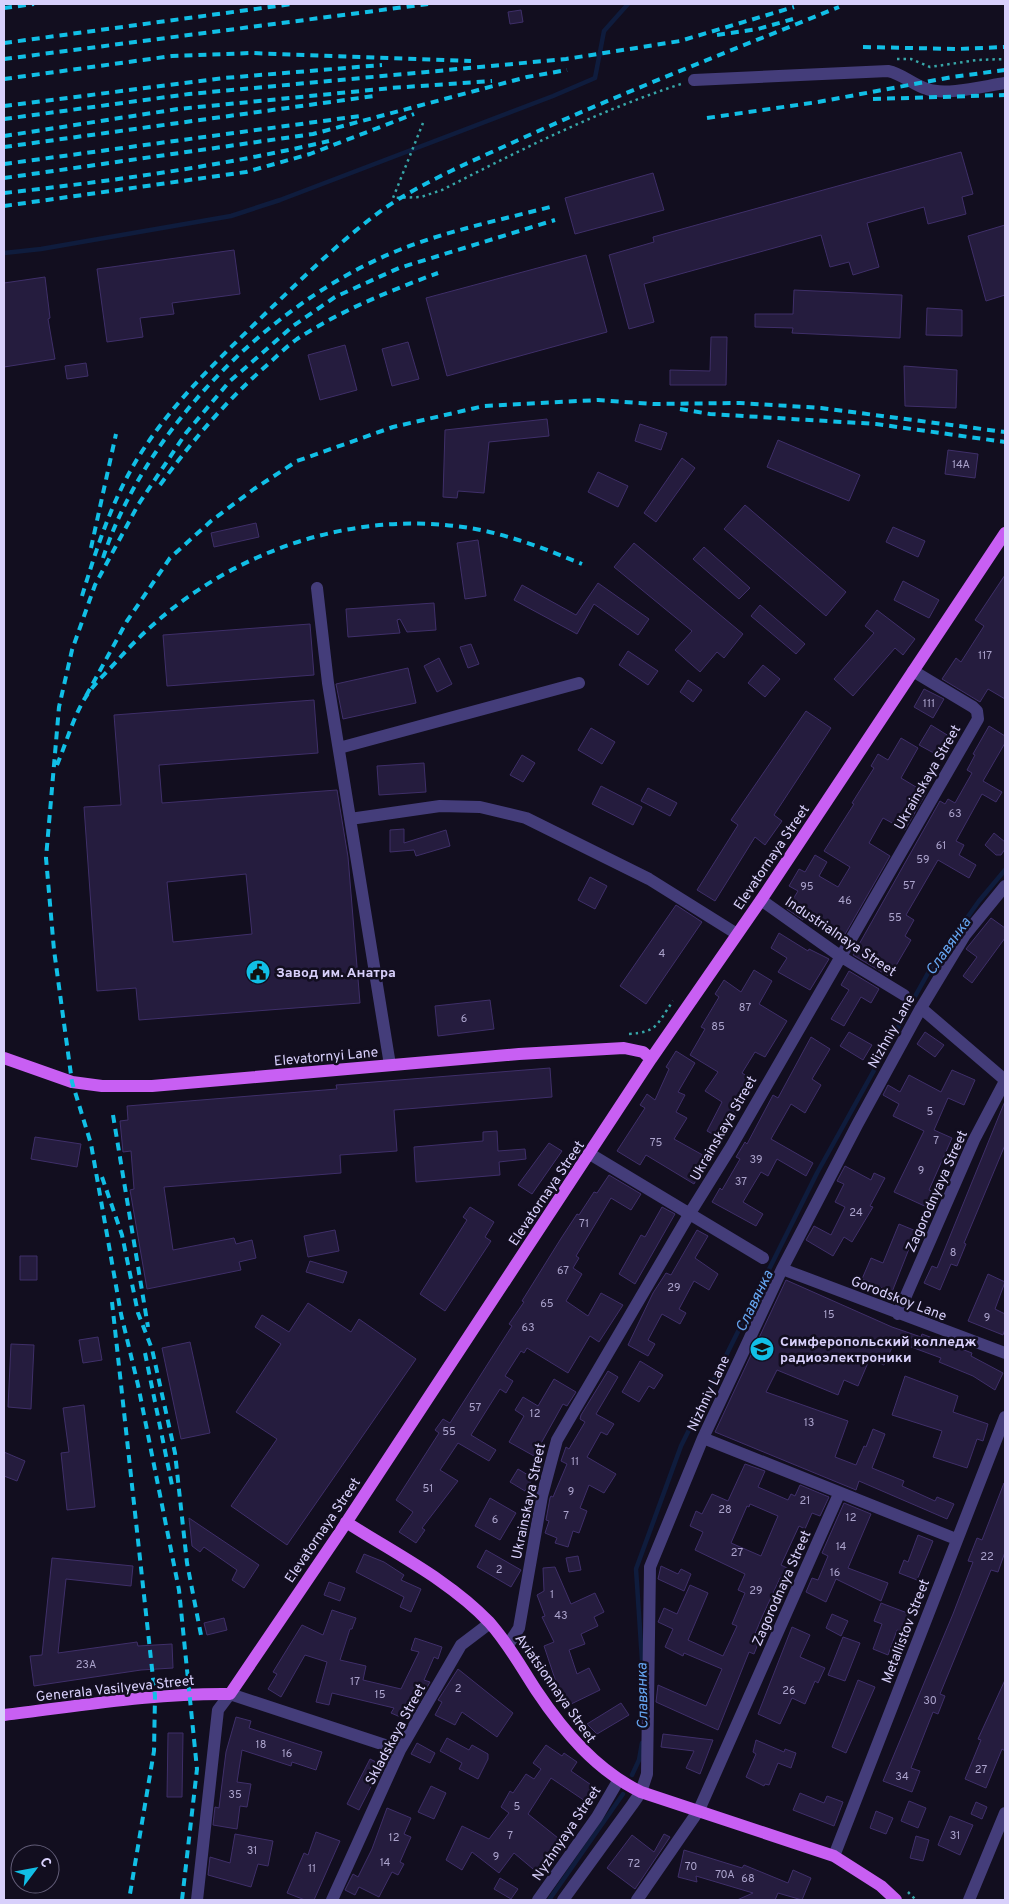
<svg xmlns="http://www.w3.org/2000/svg" width="1009" height="1904" font-family="Overpass,sans-serif">
<style>
.lines{fill:none;stroke-linecap:round;stroke-linejoin:round}
.stream{stroke:#0f1c3d;stroke-width:4.5}
.building{fill:#251c3e;stroke:#3f2f69;fill-rule:evenodd}
.path{stroke:#37a6a8;stroke-width:2.5;stroke-dasharray:2.5 4;stroke-linecap:butt}
.minor{stroke:#443d7a;stroke-width:12}
.major{stroke:#c85ff3;stroke-width:12}
.rail{stroke:#11bfe6;stroke-width:4;stroke-dasharray:8 6;stroke-linecap:butt}
.labels{text-anchor:middle;stroke-width:5;stroke-linejoin:round;paint-order:stroke}
.number-label{font-size:11px;fill:#aba3cc}
.street-label{font-size:14px;fill:#d8d0fb;stroke:#120e1f}
.poi-label{font-size:14px;font-weight:bold;fill:#d8d0fb;stroke:#120e1f;text-anchor:start}
.water-label{font-size:15px;font-style:italic;fill:#66a6f3;stroke:#120e1f}
</style>
<rect width="100%" height="100%" fill="#120e1f"/>
<g class="lines">
<!-- stream -->
<path class="stream" d="M4 253 41 249 231 216 280 200 553 96 595 78 604 31 628 4
M643 1675 636 1569 681 1446 817 1173 928 973 979 901 1005 870
M632 1775 639 1760 642 1743
M549 1900 623 1794"/>
</g>
<!-- building -->
<path class="building" d="M521 10 523 22 510 24 508 12Z
M961 152 973 194 962 197 966 214 928 224 924 207 867 223 879 267 853 275 849 262 830 267 821 235 644 284 654 322 629 329 609 255 654 242 653 237Z
M653 173 664 210 575 234 565 198Z
M1005 225V295L986 301 968 236Z
M234 250 240 294 172 303 174 314 140 318 143 337 107 342 97 269Z
M586 255 607 332 447 376 426 298Z
M45 277 50 318 48 319 55 359 4 367V283Z
M794 290 902 295 900 338 792 333 793 328 755 327V314H793Z
M927 308 962 310V336L926 335Z
M711 337H727L726 385H670V370L710 371Z
M408 342 419 379 392 386 382 349Z
M345 345 357 390 320 400 308 355Z
M86 363 88 376 67 379 65 366Z
M904 366 957 370 956 408 905 406Z
M547 419 549 436 489 442 484 493 458 491 457 498 443 497 445 430Z
M640 424 667 433 661 450 635 441Z
M778 440 860 475 849 501 767 467Z
M948 450 978 454 975 478 945 474Z
M682 458 695 468 656 522 644 513Z
M598 472 628 486 618 507 588 492Z
M745 505 846 592 826 616 724 529Z
M256 523 259 537 214 547 211 533Z
M893 527 925 541 918 557 886 542Z
M478 540 486 596 465 599 457 543Z
M634 543 743 634 724 658 717 652 700 672 675 650 692 631 614 567Z
M704 547 750 588 739 599 693 559Z
M1005 575V699L988 689 980 702 942 679 956 658 961 662 984 626 975 620Z
M903 581 939 600 929 618 894 600Z
M598 583 649 619 638 635 594 604 577 634 514 600 522 585 576 615Z
M434 603 436 630 407 632 400 619 397 620 400 633 348 637 346 609Z
M760 605 805 644 796 654 751 616Z
M877 610 915 639 903 655 895 648 853 696 834 679 874 633 865 626Z
M310 624 314 675 167 686 163 635Z
M471 644 479 664 468 668 460 647Z
M628 651 658 671 648 685 619 665Z
M439 658 452 684 437 692 424 666Z
M763 665 780 679 765 697 748 683Z
M408 668 416 703 343 719 336 684Z
M688 680 702 690 693 702 680 692Z
M924 689 944 699 933 718 914 707Z
M314 700 318 753 159 765 162 803 337 790 348 857 360 1003 139 1020 136 988 97 991 84 807 121 805 114 715ZM246 874 252 934 173 942 167 882Z
M806 711 831 728 774 815 782 821 765 845 755 837 715 901 697 890 738 825 731 820Z
M931 725 952 738 941 757 919 745Z
M989 726 1005 736V743L983 781 1002 792 996 802 982 794 956 841 964 845 959 855 976 865 969 878 938 860 906 915 914 920 905 936 911 940 894 969 897 970 892 978 853 955 940 801 945 804 948 799 955 803 972 773 967 770 975 755 973 754Z
M591 728 615 742 602 764 578 750Z
M901 738 918 748 901 778 926 793 905 830 883 818 869 843 890 856 844 936 807 914 803 920 787 909 798 891 789 886 799 869 805 872 815 855 827 862 819 876 838 887 850 867 824 851 854 804 852 803 874 768 871 766 878 754 888 760Z
M522 755 535 763 523 782 510 775Z
M424 763 426 792 379 795 377 766Z
M601 786 642 807 633 825 592 804Z
M648 788 677 803 670 816 641 801Z
M404 829V843L446 830 450 846 416 856 414 850 390 852V830Z
M994 833 1005 842V849L1001 855H996L985 845Z
M590 877 607 886 595 909 578 900Z
M676 905 702 922 646 1004 620 986Z
M991 918 1005 928V938L972 983 963 976 977 957 966 949Z
M779 933 808 951 809 949 829 959 810 990 778 972 787 958 771 948Z
M754 970 772 981 759 1004 787 1021 765 1057 755 1052 742 1073 750 1078 738 1099 742 1101 722 1139 707 1131 722 1102 705 1091 718 1072 690 1055 705 1029 701 1027 719 997 715 994 724 980 741 992Z
M849 971 879 989 871 1003 861 997 844 1026 831 1019 849 990 841 985Z
M490 1000 494 1029 438 1036 435 1006Z
M849 1032 872 1045 863 1060 840 1046Z
M925 1032 944 1045 935 1057 917 1044Z
M811 1037 830 1049 812 1079 821 1085 805 1113 791 1104 771 1139 813 1163 806 1176 777 1159 768 1176 761 1172 743 1202 763 1214 756 1226 712 1202 720 1188 722 1190 740 1159 736 1157 745 1142 747 1144 773 1095 778 1098Z
M676 1051 695 1063 678 1092 685 1095 676 1112 687 1118 674 1139 708 1158 694 1184 646 1155 640 1165 617 1151 645 1108 640 1105 647 1094 655 1100 669 1069 666 1067Z
M550 1068 552 1097 394 1110 397 1151 340 1155 341 1173 164 1187 173 1250 234 1238 236 1244 252 1240 256 1258 239 1262 241 1270 147 1289 130 1190 134 1189 131 1151 123 1152 120 1121 128 1120 127 1106 337 1089 336 1085Z
M952 1070 975 1080 964 1105 948 1098 934 1130 952 1138 929 1190 937 1194 931 1209 894 1192 924 1131 893 1116 899 1104 883 1095 888 1085 900 1092 909 1075 941 1092Z
M1005 1101V1145L964 1243 966 1244 957 1266 951 1264 940 1290 924 1283 932 1266 937 1268Z
M497 1131 498 1151 525 1149 526 1159 499 1162 500 1175 416 1182 414 1147 483 1141V1132Z
M35 1137 81 1144 77 1167 31 1159Z
M549 1143 562 1151 532 1194 518 1185Z
M845 1166 871 1180 874 1173 885 1178 870 1206 873 1207 852 1242 844 1237 833 1256 806 1240 814 1226 831 1235 845 1207 835 1202 844 1184 837 1181Z
M609 1175 641 1194 631 1210 611 1198 576 1256 579 1258 573 1268 582 1274 566 1301 588 1316 601 1293 623 1305 599 1342 590 1336 568 1373 527 1348 524 1353 521 1351 505 1376 513 1381 506 1393 500 1389 471 1435 496 1450 489 1461 458 1443 440 1470 458 1481 422 1528 425 1530 416 1543 399 1532 413 1512 396 1500 439 1433 435 1430 443 1419 450 1423 512 1326 509 1324 524 1302 522 1301 560 1240 577 1214 579 1215 594 1192 597 1193Z
M470 1207 494 1222 485 1237 491 1241 445 1311 420 1294 467 1220 463 1217Z
M662 1207 675 1214 635 1284 619 1274 641 1235 645 1237Z
M899 1224 916 1231 892 1292 862 1279 871 1258 883 1263Z
M335 1230 339 1251 308 1257 304 1236Z
M697 1230 708 1236 695 1258 718 1274 709 1290 694 1281 679 1309 686 1313 680 1324 662 1314 648 1340 655 1344 648 1356 628 1345 653 1293 666 1273 671 1275Z
M20 1256H37V1280H20Z
M310 1261 347 1272 343 1283 306 1272Z
M988 1274 1005 1282 995 1309 1005 1314V1329L1003 1335 968 1321Z
M786 1280 892 1327 921 1337 922 1334 972 1353 971 1356 1003 1373 995 1390 973 1376 939 1362 941 1358 895 1341 884 1365 870 1358 858 1386 844 1380 838 1395 777 1370 766 1392 848 1421 835 1457 856 1465 864 1446 866 1447 873 1429 885 1434 872 1468 904 1481 902 1486 935 1501 937 1497 954 1504 947 1519 859 1481 856 1490 715 1432Z
M308 1303 351 1332 359 1319 416 1359 287 1545 231 1506 277 1439 236 1412 281 1344 255 1327 262 1315 289 1332Z
M98 1337 102 1360 83 1363 79 1340Z
M190 1342 210 1433 181 1439 162 1348Z
M11 1344 34 1345 31 1409 8 1407Z
M640 1361 663 1375 654 1389 649 1386 639 1402 622 1392Z
M608 1371 618 1377 596 1414 614 1424 607 1435 601 1432 587 1457 616 1474 604 1493 589 1485 580 1508 587 1511 579 1533 573 1531 568 1547 555 1543 557 1538 545 1533 549 1521 546 1520 550 1498 551 1496 553 1497 567 1464 561 1461 566 1447 569 1449 585 1422 580 1419 581 1415Z
M905 1376 958 1396 953 1412 988 1424 983 1441 977 1439 967 1468 933 1457 942 1431 892 1415Z
M554 1379 576 1392 567 1406 563 1404 534 1456 509 1442 524 1416 515 1410 523 1397 538 1406Z
M84 1405 95 1507 67 1510 61 1453 69 1452 63 1408Z
M4 1452 25 1461 17 1481 4 1476Z
M745 1464 765 1471 758 1487 788 1500 791 1494 795 1496 800 1485 829 1497 820 1516 812 1513 805 1529 799 1526 781 1565 789 1569 784 1579 780 1578 762 1617 752 1641 758 1644 754 1654 749 1652 718 1730 656 1702 658 1685 706 1706 722 1669 684 1653 683 1656 665 1647 673 1629 658 1622 664 1608 677 1614 690 1585 708 1593 688 1640 723 1656 737 1626 732 1624 745 1593 738 1590 745 1574 695 1550 703 1532 690 1526 696 1511 702 1514 712 1494 728 1501ZM750 1504 778 1516 761 1556 731 1543 747 1506 749 1507Z
M518 1469 533 1478 525 1491 510 1482Z
M1004 1483 1005 1552 998 1572 991 1570 940 1694 945 1696 938 1714 933 1712 911 1768 920 1771 912 1792 883 1781 953 1614 973 1562 968 1561 977 1538 982 1540Z
M490 1498 516 1513 500 1540 475 1526Z
M844 1503 871 1514 848 1568 888 1583 881 1601 836 1579 826 1602 806 1592 812 1578 818 1580 828 1556 822 1553Z
M189 1518 259 1565 244 1588 232 1580 237 1570 204 1547 200 1552 192 1546Z
M918 1535 933 1541 917 1580 899 1573 904 1560 908 1562Z
M486 1550 521 1570 511 1587 477 1567Z
M364 1554 384 1562 404 1575 401 1580 421 1589 411 1612 400 1607 404 1597 356 1572Z
M578 1556 581 1570 569 1572 566 1558Z
M52 1558 133 1566 131 1586 66 1579 58 1653 137 1642 138 1646 172 1644 173 1668 141 1670 34 1686 30 1656 42 1655Z
M661 1566 678 1574 681 1569 691 1574 684 1591 658 1579Z
M555 1567 571 1604 595 1593 604 1612 594 1617 598 1626 581 1634 585 1644 569 1650 577 1674 589 1668 600 1690 569 1705 555 1679 544 1646 554 1642 542 1617 545 1616 537 1595 544 1591 543 1568Z
M329 1582 345 1588 340 1601 324 1595Z
M881 1603 910 1614 903 1632 897 1630 888 1655 873 1649 882 1624 874 1621Z
M332 1610 356 1618 352 1629H350L340 1660 366 1666 363 1680 401 1689 419 1652 411 1650 415 1638 442 1647 438 1659 434 1657 424 1680 430 1682 423 1694 417 1692 405 1719 391 1713 394 1708 332 1693 329 1705 316 1702 327 1662 305 1655 281 1697 268 1689 277 1674 273 1672 302 1625 323 1635Z
M832 1614 848 1621 841 1636 826 1628Z
M224 1618 227 1630 207 1635 204 1623Z
M792 1627 810 1635 800 1657 825 1668 818 1683 815 1681 805 1704 792 1698 780 1724 758 1714Z
M843 1637 860 1643 845 1681 828 1675Z
M458 1669 513 1713 497 1737 462 1712 455 1725 435 1715 442 1702 438 1700Z
M858 1680 875 1687 846 1753 832 1747Z
M1005 1680V1751L1002 1749 986 1788 965 1779 981 1740 978 1739Z
M621 1703 629 1715 597 1734 587 1724Z
M236 1717 251 1721 249 1728 322 1752 316 1770 292 1762 291 1766 242 1750 237 1782 251 1784 247 1807 240 1806 237 1829 213 1825 215 1807 219 1808 226 1752Z
M168 1733H183L182 1797H167Z
M663 1734 713 1740 700 1774 686 1768 694 1751 661 1747Z
M447 1738 469 1750 472 1745 488 1754V1759L478 1779 459 1769 462 1763 440 1751Z
M756 1740 784 1752 785 1749 796 1753 791 1768 778 1763 769 1785 765 1784 764 1786 746 1777 756 1754 753 1752Z
M417 1743 435 1753 430 1763 411 1754Z
M546 1745 562 1756 564 1753 577 1762 571 1771 597 1789 588 1803 551 1778 528 1814 563 1842 539 1874 514 1853 499 1873 472 1852 462 1870 446 1860 462 1826 489 1839 509 1813 501 1807 510 1791 513 1793 526 1774 534 1779 541 1769 533 1763Z
M370 1759 382 1765 359 1810 347 1804Z
M431 1786 446 1793 434 1819 418 1812Z
M800 1793 824 1803 827 1796 843 1802 834 1826 793 1810Z
M909 1801 926 1808 918 1828 901 1821Z
M976 1802 987 1807 982 1819 971 1814Z
M387 1808 411 1818 404 1834 411 1837 400 1862 404 1864 398 1875 392 1872 379 1897 359 1887 355 1895 345 1890 353 1874 358 1877 372 1849Z
M876 1811 893 1818 886 1834 870 1828Z
M950 1816 973 1825 960 1855 938 1845Z
M316 1832 340 1841 314 1900H305L287 1893 304 1853 308 1855Z
M235 1834 273 1841 268 1866 258 1864 251 1887 208 1875 210 1857 230 1863Z
M664 1834 670 1837 635 1889 607 1868 632 1835 654 1852Z
M916 1836 929 1840 923 1861 910 1858Z
M684 1850 742 1868 744 1865 788 1883 793 1870 811 1878 802 1900 778 1893 775 1900H737L753 1893 696 1876 697 1882 678 1877Z
M500 1878 518 1889 511 1899 494 1889Z"/>
<g class="lines">
<!-- path -->
<path class="path" d="M897 59H911L930 67 977 60 1005 59
M423 123 393 198 421 197 442 190C520 150 598 111 681 84
M629 1034C658 1032 656 1025 673 1001
M908 1892 916 1900"/>
<!-- minor -->
<path class="minor" d="M694 80 888 71C903 74 913 85 927 89 946 96 984 86 1005 83
M317 588 328 683 390 1065
M339 748 579 683
M350 819 440 806 480 807 526 818 649 879 737 934
M761 900 840 956 904 995
M921 1008 1005 1080
M590 1154 763 1258
M782 1269 1005 1353
M898 1314 974 1140 1005 1081
M703 1438 956 1539
M508 1645 519 1628 542 1496 557 1440 690 1213 731 1147 978 719 977 711 973 707 913 671
M834 1856 1005 1417
M197 1900 218 1710 230 1694 400 1750
M332 1900 400 1750 461 1645 490 1623
M538 1900 597 1817 618 1781
M563 1900 632 1805 641 1792 647 1774 650 1567 703 1438 782 1269 857 1125 921 1008 965 935 1005 886
M637 1900 699 1810 839 1494
M969 1900 1005 1813"/>
<!-- major -->
<path class="major" d="M4 1058 72 1082 102 1086H152L519 1054 624 1048 643 1052 651 1059
M346 1522C394 1553 449 1580 489 1622 508 1643 521 1667 536 1690 564 1732 596 1770 641 1792L834 1856 881 1886 896 1900
M4 1715C79 1706 154 1693 230 1694L340 1532 651 1059 761 900 1005 533"/>
<!-- rail -->
<path class="rail" d="M4 8 34 4
M717 35 758 29 793 19
M4 43 292 4
M863 47 958 49 1005 47
M4 59 428 4
M4 79 172 56 251 53 471 61
M873 99 1005 95
M4 106 224 78 382 65
M707 118 818 102 952 77 1005 70
M4 119 189 94 566 59 680 41 794 7
M4 136 178 109 391 88 492 81
M4 147 374 96
M4 164 360 116
M4 178 313 134 527 77 567 70
M4 193C113 181 222 166 329 141
M4 206 246 172 310 154 414 114
M680 409 710 414 876 424 1005 442
M160 485C192 441 225 402 266 366 276 357 286 347 297 339 342 310 389 291 438 273
M91 548 116 434
M103 558C147 423 281 291 415 244 460 228 508 218 554 206
M82 596C96 550 111 503 136 461 171 403 220 358 268 311 305 276 343 238 385 208 423 182 472 161 514 142 621 93 730 51 839 7
M86 696 127 621 170 558 211 521 254 489 297 461 393 427 484 406 598 400 653 404 740 403 821 408 1005 432
M57 765C66 744 74 714 87 695 95 683 107 672 117 661 200 566 328 511 455 526 500 531 541 547 582 564
M113 1115 148 1327
M102 1177 122 1235 138 1313 152 1349 175 1453 187 1563 201 1635
M112 1302 155 1696 154 1751 129 1900
M145 1353 173 1490
M182 1900 197 1769 179 1590 138 1385 121 1314 91 1144 72 1082 54 950 46 858 59 707 72 650 95 585 138 505 186 433 229 382 293 326 335 297 399 268 555 220"/>
</g>
<!-- icons -->
<defs>
<symbol id="civic-disc" viewBox="-11 -11 22 22"><circle r="9.5" fill="#11bfe6" stroke="#120e1f"/><path d="M-.6-6.5H3V-4.5H.6V-3L4-1V1h2V6H-6V1h2V-1L-.6-3ZM-1.2 2.5V6h2.4V2.5Z" fill="#111"/></symbol>
<symbol id="university-disc" viewBox="-11 -11 22 22"><circle r="9.5" fill="#11bfe6" stroke="#120e1f"/><path d="M0-5L7-2L0 1L-7-2ZM-4 1L0 2.5L4 1V4Q0 6-4 4Z" fill="#111"/></symbol>
</defs>
<g fill-rule="evenodd">
<use href="#civic-disc" x="244" y="958" width="28" height="28"/>
<use href="#university-disc" x="748" y="1335" width="28" height="28"/>
</g>
<g class="labels">
<!-- number labels -->
<g class="number-label">
<text x="961" y="468">14А</text>
<text x="985" y="659">117</text>
<text x="929" y="707">111</text>
<text x="955" y="817">63</text>
<text x="941" y="849">61</text>
<text x="923" y="863">59</text>
<text x="909" y="889">57</text>
<text x="807" y="890">95</text>
<text x="845" y="904">46</text>
<text x="895" y="921">55</text>
<text x="662" y="957">4</text>
<text x="745" y="1011">87</text>
<text x="464" y="1022">6</text>
<text x="718" y="1030">85</text>
<text x="930" y="1115">5</text>
<text x="936" y="1144">7</text>
<text x="656" y="1146">75</text>
<text x="756" y="1163">39</text>
<text x="921" y="1174">9</text>
<text x="741" y="1185">37</text>
<text x="856" y="1216">24</text>
<text x="584" y="1227">71</text>
<text x="953" y="1256">8</text>
<text x="563" y="1274">67</text>
<text x="674" y="1291">29</text>
<text x="547" y="1307">65</text>
<text x="829" y="1318">15</text>
<text x="987" y="1321">9</text>
<text x="528" y="1331">63</text>
<text x="475" y="1411">57</text>
<text x="535" y="1417">12</text>
<text x="809" y="1426">13</text>
<text x="449" y="1435">55</text>
<text x="575" y="1465">11</text>
<text x="428" y="1492">51</text>
<text x="571" y="1495">9</text>
<text x="805" y="1504">21</text>
<text x="725" y="1513">28</text>
<text x="566" y="1519">7</text>
<text x="851" y="1521">12</text>
<text x="495" y="1523">6</text>
<text x="841" y="1550">14</text>
<text x="737" y="1556">27</text>
<text x="987" y="1560">22</text>
<text x="499" y="1573">2</text>
<text x="835" y="1576">16</text>
<text x="756" y="1594">29</text>
<text x="552" y="1598">1</text>
<text x="561" y="1619">43</text>
<text x="86" y="1668">23А</text>
<text x="355" y="1685">17</text>
<text x="458" y="1692">2</text>
<text x="789" y="1694">26</text>
<text x="380" y="1698">15</text>
<text x="930" y="1704">30</text>
<text x="261" y="1748">18</text>
<text x="287" y="1757">16</text>
<text x="981" y="1773">27</text>
<text x="902" y="1780">34</text>
<text x="235" y="1798">35</text>
<text x="517" y="1810">5</text>
<text x="510" y="1839">7</text>
<text x="955" y="1839">31</text>
<text x="394" y="1841">12</text>
<text x="252" y="1854">31</text>
<text x="496" y="1860">9</text>
<text x="385" y="1866">14</text>
<text x="634" y="1867">72</text>
<text x="691" y="1870">70</text>
<text x="312" y="1872">11</text>
<text x="725" y="1878">70А</text>
<text x="748" y="1882">68</text>
</g>
<!-- street labels -->
<g class="street-label">
<text transform="translate(927 777) rotate(-60)" y="5">Ukrainskaya Street</text>
<text transform="translate(771 857) rotate(-56)" y="5">Elevatornaya Street</text>
<text transform="translate(841 936) rotate(34)" y="5">Industrialnaya Street</text>
<text transform="translate(891 1031) rotate(-61)" y="5">Nizhniy Lane</text>
<text transform="translate(326 1056) rotate(-5)" y="5">Elevatornyi Lane</text>
<text transform="translate(723 1128) rotate(-60)" y="5">Ukrainskaya Street</text>
<text transform="translate(936 1191) rotate(-66)" y="5">Zagorodnyaya Street</text>
<text transform="translate(546 1193) rotate(-56)" y="5">Elevatornaya Street</text>
<text transform="translate(899 1298) rotate(21)" y="5">Gorodskoy Lane</text>
<text transform="translate(708 1393) rotate(-65)" y="5">Nizhniy Lane</text>
<text transform="translate(528 1501) rotate(-78)" y="5">Ukrainskaya Street</text>
<text transform="translate(322 1530) rotate(-56)" y="5">Elevatornaya Street</text>
<text transform="translate(781 1588) rotate(-66)" y="5">Zagorodnaya Street</text>
<text transform="translate(905 1631) rotate(-69)" y="5">Metallistov Street</text>
<text transform="translate(115 1688) rotate(-6)" y="5">Generala Vasilyeva Street</text>
<text transform="translate(556 1688) rotate(55)" y="5">Aviatsionnaya Street</text>
<text transform="translate(395 1734) rotate(-62)" y="5">Skladskaya Street</text>
<text transform="translate(566 1833) rotate(-56)" y="5">Nyzhnyaya Street</text>
</g>
<!-- poi labels -->
<g class="poi-label">
<text x="276" y="977">Завод им. Анатра</text>
<text x="780" y="1346">Симферопольский колледж<tspan x="780" dy="16">радиоэлектроники</tspan></text>
</g>
<!-- water labels -->
<g class="water-label">
<text transform="translate(948 946) rotate(-55)" y="5">Славянка</text>
<text transform="translate(754 1301) rotate(-64)" y="5">Славянка</text>
<text transform="translate(642 1696) rotate(-91)" y="5">Славянка</text>
</g>
</g>
<!-- border -->
<rect width="1009" height="1904" fill="none" stroke="#d8d0fb" stroke-width="10"/>
<!-- north arrow -->
<g transform="translate(35 1869) rotate(58)"><circle r="24" fill="#120e1f" stroke="#615c77"/>
<path d="M0-4L9 19L0 12L-9 19Z" fill="#11bfe6"/>
<text y="-8" font-size="14" font-weight="bold" text-anchor="middle" fill="#d8d0fb">С</text>
</g>
</svg>
